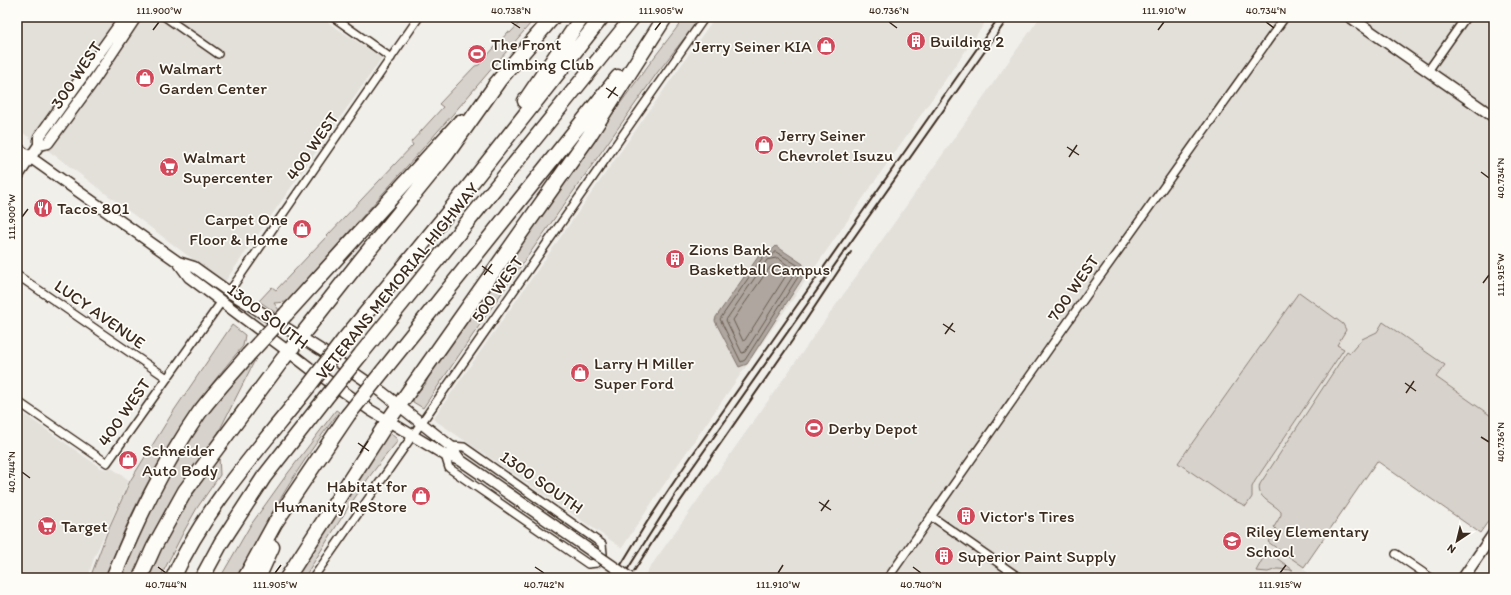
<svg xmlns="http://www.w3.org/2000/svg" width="1511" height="595" font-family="Itim,sans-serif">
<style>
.built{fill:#e3e0da}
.green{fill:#d7d2cc;stroke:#897e75}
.water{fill:#aea69f;stroke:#80746b}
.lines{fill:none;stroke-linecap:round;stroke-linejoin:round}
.shore{stroke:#695c52;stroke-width:1}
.street-casing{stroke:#3b2a1e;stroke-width:10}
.secondary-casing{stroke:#3b2a1e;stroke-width:13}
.highway-casing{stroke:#3b2a1e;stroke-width:17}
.street{stroke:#fdfcf7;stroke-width:7}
.secondary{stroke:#fdfcf7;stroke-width:10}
.highway{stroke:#fdfcf7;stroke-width:14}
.rail{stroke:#3b2a1e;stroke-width:2}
.secondary-bridge-casing{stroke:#3b2a1e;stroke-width:13;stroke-linecap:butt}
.highway-bridge-casing{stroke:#3b2a1e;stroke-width:17;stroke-linecap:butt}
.secondary-bridge{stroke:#fdfcf7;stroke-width:10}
.highway-bridge{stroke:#fdfcf7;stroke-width:14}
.ticks{fill:none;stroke:#3b2a1e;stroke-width:1.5}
.labels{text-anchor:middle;stroke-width:3.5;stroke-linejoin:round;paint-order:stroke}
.poi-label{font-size:17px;fill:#3b2a1e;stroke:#fdfcf7;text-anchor:start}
.street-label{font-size:17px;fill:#3b2a1e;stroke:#fdfcf7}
.neatline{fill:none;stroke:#3b2a1e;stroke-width:1.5}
.ticks-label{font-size:10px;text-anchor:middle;fill:#3b2a1e}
</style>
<rect width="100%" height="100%" fill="#f1efea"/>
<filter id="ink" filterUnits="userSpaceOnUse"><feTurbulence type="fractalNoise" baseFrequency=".025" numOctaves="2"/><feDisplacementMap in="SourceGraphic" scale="8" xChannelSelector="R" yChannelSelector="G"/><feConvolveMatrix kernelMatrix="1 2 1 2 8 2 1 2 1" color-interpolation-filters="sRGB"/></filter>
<g filter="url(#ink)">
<!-- built -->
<path class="built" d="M17 17H320L382 58 224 283 57 157 17 129Z
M715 17H989L663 486 622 548 433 419Z
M1040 17H1494V418L1436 378 1303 569 1316 578H654L646 573Z
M17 409 101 468 106 469 110 467 129 480 94 558 88 578H17Z"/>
<!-- green -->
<path class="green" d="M525 17H536L453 114 287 302 274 303 279 310 276 313 259 301 272 287 276 290 413 145 411 142 443 107 439 104 475 66 479 65 508 32 510 33Z
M685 17H701L657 73 494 304 423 408 413 402 414 396 425 385 429 376 438 362C520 247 598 129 685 17Z
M1299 292 1343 324 1346 330 1337 345 1344 349 1255 481 1252 487V497L1246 506 1229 498 1178 463Z
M1383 322 1445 365 1436 377 1494 418V513L1480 533 1377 461 1304 567 1268 542 1276 529 1274 527 1281 515V512C1274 503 1255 498 1260 484L1347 351 1350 353 1362 339 1377 332Z
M232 325 245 335 243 346C184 414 135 492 106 578H90L108 530 130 481 173 412Z
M258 354 211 447 184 481 166 509 152 535 132 578H120L168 471 206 414Z
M336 410 339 412C299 464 266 520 238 578H220L250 526 285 477Z
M390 433 397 439V442C361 483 333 532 304 578H295L387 435Z
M219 456 220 475 197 508 183 533 160 578H147L163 543 177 518Z
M1267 551 1293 570 1277 569 1268 572 1256 571Z"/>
<!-- water -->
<path class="water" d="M776 246 803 264 802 279 747 364 739 367 715 321 716 317 765 247 771 251Z"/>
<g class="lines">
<!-- shore -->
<path class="shore" d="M776 252 799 266 798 277 745 360 741 362 720 319 765 254 772 255Z
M778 258 793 269V276L745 352 742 353 726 320 767 260Z
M777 265 787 271V274L745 340 743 341 733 320 770 267Z"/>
<defs>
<path id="street" d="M165 17 218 54
M333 17 391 58
M1428 71 1466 17
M17 275 167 378
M229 292 419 17
M17 401 107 463 222 301
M445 455 449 468 588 564 597 563 603 554 602 544 464 447 450 446
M931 516 1020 578
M1396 554 1431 578
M313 578 705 17
M888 578 1091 289 1285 17"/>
<path id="secondary" d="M1350 17 1494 117
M39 145 48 143 92 83 136 17
M17 148 178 262 194 267 229 292 321 350 382 392 450 446 460 460
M17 177 39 145V137L125 17
M178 262 189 277 289 352 311 369 370 410 445 455 460 460 489 480
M1463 578 1494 533"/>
<path id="highway" d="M495 85 553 17
M525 101 582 17
M286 314 460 122
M343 341 447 214 602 17
M361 354 633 17
M383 371 618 77
M113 578C137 520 163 465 199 413 214 393 232 374 248 355
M140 578 154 547 185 491 283 359 360 261 446 155 500 79
M173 578C205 507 260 448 308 387
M202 578 221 543 264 477 325 399
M245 578 275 523 348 415
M258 578 272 547
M287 578 388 421 589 136 664 19"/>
</defs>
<!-- street casing -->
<use href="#street" class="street-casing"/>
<!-- secondary casing -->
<use href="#secondary" class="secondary-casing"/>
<!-- highway casing -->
<use href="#highway" class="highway-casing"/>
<!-- street -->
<use href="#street" class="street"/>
<!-- secondary -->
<use href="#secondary" class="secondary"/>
<!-- highway -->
<use href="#highway" class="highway"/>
<!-- rail -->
<path class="rail" d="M634 571 659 532 792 341 851 252
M613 578 647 522 690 458 999 17
M622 578 690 471 1009 17"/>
<defs>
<path id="secondary-bridge" d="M489 480 630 578"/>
<path id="highway-bridge" d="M248 355 286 314
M308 387 343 341
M325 399 361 354
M348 415 383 371"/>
</defs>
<!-- secondary-bridge casing -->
<use href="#secondary-bridge" class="secondary-bridge-casing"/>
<!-- highway-bridge casing -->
<use href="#highway-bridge" class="highway-bridge-casing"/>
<!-- secondary-bridge -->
<use href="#secondary-bridge" class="secondary-bridge"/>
<!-- highway-bridge -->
<use href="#highway-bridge" class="highway-bridge"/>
</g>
</g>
<!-- ticks -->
<path class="ticks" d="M511 22 520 28M889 22 897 28M1266 22 1274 28M153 30 159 22M655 30 661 22M1158 30 1164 22M606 88 618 96M608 98 616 87M1067 147 1079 155M1069 157 1077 145M1481 172 1489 178M22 217 28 209M482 266 493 274M484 275 492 264M1483 283 1489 275M943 324 955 332M945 334 953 323M1405 383 1416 391M1406 393 1414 381M1481 437 1489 442M358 443 369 451M360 453 368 441M22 472 30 478M819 502 831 510M821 511 829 500M158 567 166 573M535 567 544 573M913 567 921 573M275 573 281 565M778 573 783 565M1280 573 1286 565"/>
<!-- icons -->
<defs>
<symbol id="building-disc" viewBox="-11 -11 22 22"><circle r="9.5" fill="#d1495b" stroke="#fdfcf7"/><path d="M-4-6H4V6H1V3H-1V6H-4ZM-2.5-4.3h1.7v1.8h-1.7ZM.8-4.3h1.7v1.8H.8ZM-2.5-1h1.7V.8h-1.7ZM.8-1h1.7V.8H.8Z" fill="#fff"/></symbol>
<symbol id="shop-disc" viewBox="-11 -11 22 22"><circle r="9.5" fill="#d1495b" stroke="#fdfcf7"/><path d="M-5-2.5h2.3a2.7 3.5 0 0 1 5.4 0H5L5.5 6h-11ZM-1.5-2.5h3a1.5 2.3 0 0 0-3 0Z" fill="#fff"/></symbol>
<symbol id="stadium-disc" viewBox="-11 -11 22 22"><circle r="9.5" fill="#d1495b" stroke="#fdfcf7"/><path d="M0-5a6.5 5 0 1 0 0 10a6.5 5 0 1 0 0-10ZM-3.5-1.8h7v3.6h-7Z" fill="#fff"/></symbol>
<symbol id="supermarket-disc" viewBox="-11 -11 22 22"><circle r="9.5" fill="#d1495b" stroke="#fdfcf7"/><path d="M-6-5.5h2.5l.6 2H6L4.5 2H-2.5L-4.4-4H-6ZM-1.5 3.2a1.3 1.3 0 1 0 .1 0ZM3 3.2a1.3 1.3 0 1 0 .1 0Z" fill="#fff"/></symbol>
<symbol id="restaurant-disc" viewBox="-11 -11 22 22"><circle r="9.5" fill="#d1495b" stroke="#fdfcf7"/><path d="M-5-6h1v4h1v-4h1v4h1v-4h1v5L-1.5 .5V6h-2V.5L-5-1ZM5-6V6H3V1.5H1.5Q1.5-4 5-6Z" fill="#fff"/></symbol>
<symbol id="school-disc" viewBox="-11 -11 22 22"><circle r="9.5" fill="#d1495b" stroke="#fdfcf7"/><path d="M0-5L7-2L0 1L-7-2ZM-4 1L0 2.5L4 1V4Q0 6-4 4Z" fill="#fff"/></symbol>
</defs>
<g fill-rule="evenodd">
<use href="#building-disc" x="905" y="30" width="22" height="22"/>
<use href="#shop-disc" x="815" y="35" width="22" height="22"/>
<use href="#stadium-disc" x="466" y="43" width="22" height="22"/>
<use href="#shop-disc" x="134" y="67" width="22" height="22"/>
<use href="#shop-disc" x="753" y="134" width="22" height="22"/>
<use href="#supermarket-disc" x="158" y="156" width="22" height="22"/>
<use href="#restaurant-disc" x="32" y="197" width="22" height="22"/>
<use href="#shop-disc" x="291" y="218" width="22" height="22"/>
<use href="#building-disc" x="664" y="248" width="22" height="22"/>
<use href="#shop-disc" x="569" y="362" width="22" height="22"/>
<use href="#stadium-disc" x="803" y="417" width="22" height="22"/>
<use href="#shop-disc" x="117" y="449" width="22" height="22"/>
<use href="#shop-disc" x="410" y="485" width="22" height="22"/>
<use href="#building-disc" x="955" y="505" width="22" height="22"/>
<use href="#supermarket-disc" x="36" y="515" width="22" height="22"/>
<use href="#school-disc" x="1221" y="530" width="22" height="22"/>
<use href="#building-disc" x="933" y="545" width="22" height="22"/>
</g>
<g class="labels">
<!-- poi labels -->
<g class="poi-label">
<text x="930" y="47">Building 2</text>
<text x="491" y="50">The Front<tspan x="491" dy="20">Climbing Club</tspan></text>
<text x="812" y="52" text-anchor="end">Jerry Seiner KIA</text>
<text x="159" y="74">Walmart<tspan x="159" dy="20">Garden Center</tspan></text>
<text x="778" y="141">Jerry Seiner<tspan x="778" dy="20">Chevrolet Isuzu</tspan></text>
<text x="183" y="163">Walmart<tspan x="183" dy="20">Supercenter</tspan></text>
<text x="57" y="214">Tacos 801</text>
<text x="288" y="225" text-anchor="end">Carpet One<tspan x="288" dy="20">Floor &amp; Home</tspan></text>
<text x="689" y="255">Zions Bank<tspan x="689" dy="20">Basketball Campus</tspan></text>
<text x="594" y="369">Larry H Miller<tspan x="594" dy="20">Super Ford</tspan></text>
<text x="828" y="434">Derby Depot</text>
<text x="142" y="456">Schneider<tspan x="142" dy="20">Auto Body</tspan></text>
<text x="407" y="492" text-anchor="end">Habitat for<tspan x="407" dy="20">Humanity ReStore</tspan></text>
<text x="980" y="522">Victor's Tires</text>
<text x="61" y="532">Target</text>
<text x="1246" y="537">Riley Elementary<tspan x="1246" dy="20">School</tspan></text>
<text x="958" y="562">Superior Paint Supply</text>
</g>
<!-- street labels -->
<g class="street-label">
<text transform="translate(76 75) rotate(-56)" y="6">300 WEST</text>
<text transform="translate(312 146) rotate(-55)" y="6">400 WEST</text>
<text transform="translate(397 281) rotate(-51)" y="6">VETERANS MEMORIAL HIGHWAY</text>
<text transform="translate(1073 288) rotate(-55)" y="6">700 WEST</text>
<text transform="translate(497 289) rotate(-55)" y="6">500 WEST</text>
<text transform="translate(100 314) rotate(35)" y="6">LUCY AVENUE</text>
<text transform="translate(268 316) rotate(37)" y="6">1300 SOUTH</text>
<text transform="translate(124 412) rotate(-55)" y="6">400 WEST</text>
<text transform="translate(542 482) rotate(35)" y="6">1300 SOUTH</text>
</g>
</g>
<!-- margin -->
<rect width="1511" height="595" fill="none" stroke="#fdfcf7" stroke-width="44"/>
<!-- north arrow -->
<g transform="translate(1457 541) rotate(215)" stroke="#fdfcf7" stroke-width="3" paint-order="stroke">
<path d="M0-3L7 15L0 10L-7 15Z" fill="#3b2a1e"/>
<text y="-6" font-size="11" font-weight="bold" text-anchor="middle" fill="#3b2a1e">N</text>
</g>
<rect x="22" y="22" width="1467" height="551" class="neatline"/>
<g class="ticks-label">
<text x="159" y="14">111.900°W</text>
<text x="511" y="14">40.738°N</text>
<text x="661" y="14">111.905°W</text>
<text x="889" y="14">40.736°N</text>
<text x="1164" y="14">111.910°W</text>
<text x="1266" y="14">40.734°N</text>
<text transform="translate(1500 178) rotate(-90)" y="4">40.734°N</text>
<text transform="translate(11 217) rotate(-90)" y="4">111.900°W</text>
<text transform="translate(1500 275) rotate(-90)" y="4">111.915°W</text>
<text transform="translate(1500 442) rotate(-90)" y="4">40.736°N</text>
<text transform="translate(11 472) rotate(-90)" y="4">40.744°N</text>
<text x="166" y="588">40.744°N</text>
<text x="275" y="588">111.905°W</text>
<text x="544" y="588">40.742°N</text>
<text x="778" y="588">111.910°W</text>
<text x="921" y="588">40.740°N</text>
<text x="1280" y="588">111.915°W</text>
</g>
</svg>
